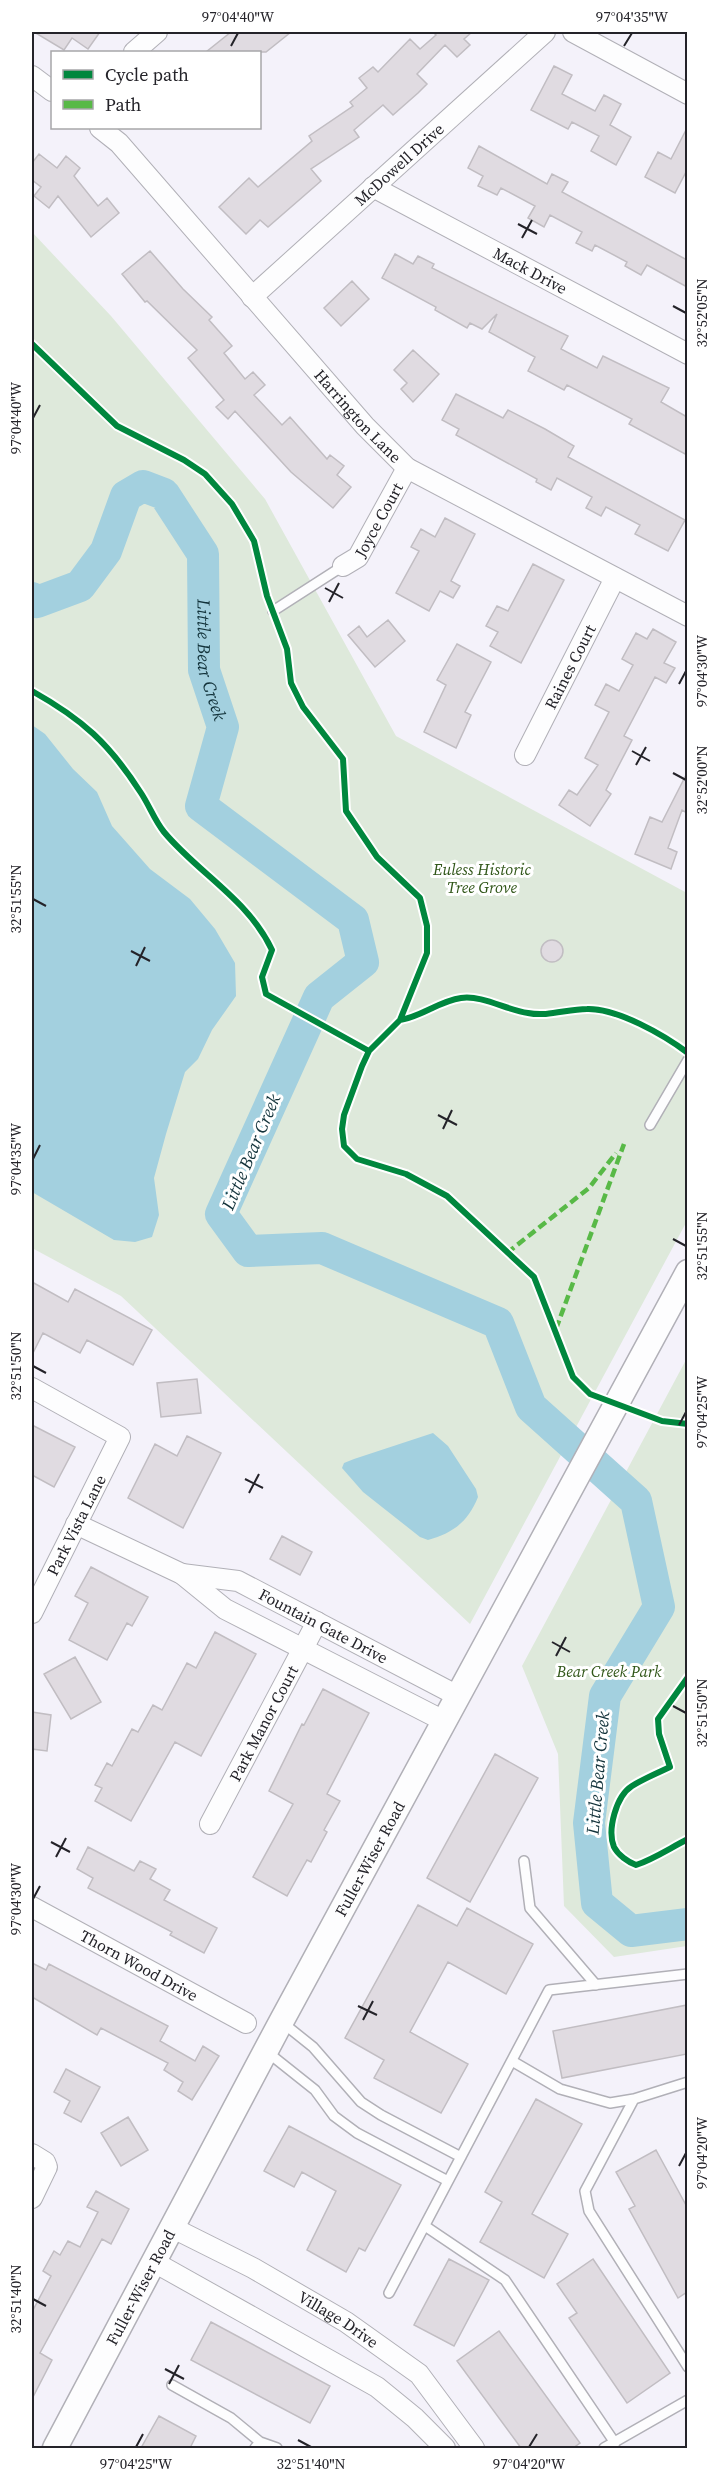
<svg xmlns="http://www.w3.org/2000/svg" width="719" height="2480" font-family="'Source Serif 4',serif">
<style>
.green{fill:#dee9db}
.water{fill:#a3d0df}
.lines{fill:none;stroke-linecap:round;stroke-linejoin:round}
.river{stroke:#a3d0df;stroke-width:32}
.building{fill:#e0dbe1;stroke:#c1bdc2;stroke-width:1.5}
.service-casing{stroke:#b1b0b7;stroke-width:12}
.minor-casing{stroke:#b1b0b7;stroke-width:22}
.tertiary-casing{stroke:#b1b0b7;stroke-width:27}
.service{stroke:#fdfdfe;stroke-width:9}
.minor{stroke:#fdfdfe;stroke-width:20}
.tertiary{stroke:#fdfdfe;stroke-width:24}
.quiet{stroke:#58b947;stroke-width:4.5;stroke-dasharray:9 4.5;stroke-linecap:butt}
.cycleway-casing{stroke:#fff;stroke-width:10}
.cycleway{stroke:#00873e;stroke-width:6}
.ticks{fill:none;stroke:#242329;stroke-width:2}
.labels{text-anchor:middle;stroke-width:6;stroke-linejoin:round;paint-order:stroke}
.street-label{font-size:16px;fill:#242329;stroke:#fff}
.park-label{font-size:16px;font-style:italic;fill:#305618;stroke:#fff}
.water-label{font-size:18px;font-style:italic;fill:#12323a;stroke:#fff}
.neatline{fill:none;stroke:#242329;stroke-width:2}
.ticks-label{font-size:15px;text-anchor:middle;fill:#242329}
</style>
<rect width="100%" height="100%" fill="#f4f2fa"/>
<!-- green -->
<path class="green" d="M32 232 111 316 265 499 396 736 687 893V1221L470 1624 121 1296 32 1248Z
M687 1358V1946L614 1957 564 1906 558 1754 522 1666Z"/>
<!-- water -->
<path class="water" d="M32 725 45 734 73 769 97 792 112 826 150 869 190 899 215 929 235 963 236 996 212 1030 198 1059 185 1072 166 1134 154 1178 159 1215 152 1237 135 1242 114 1240 32 1192Z
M433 1433 448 1446 476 1489 478 1497C468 1522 453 1533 428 1540L420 1537 363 1492 342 1468 344 1463 354 1459Z"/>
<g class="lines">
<!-- river -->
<path class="river" id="s1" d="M32 598 37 602 80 586 106 551 126 496 143 486 164 494 203 554 204 670 223 727 201 806 353 920 363 962 319 997 221 1214 248 1251 322 1248 498 1323 531 1407 636 1501 659 1607 605 1696 589 1823 597 1903 631 1931 688 1924"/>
</g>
<!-- building -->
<path class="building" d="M34 32H100L88 49 72 38 64 50Z
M231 32H291L266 52H206Z
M433 32H472L464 39 470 45 457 57 445 45 417 74 427 84 418 93 393 115 383 105 354 130 359 137 311 169 321 181 268 227 260 220 246 234 219 207 249 178 258 187 312 141 309 136 353 106 350 102 367 88 359 78 373 67 378 72 410 39 420 49 436 35Z
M554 66 572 75 562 94 595 111 604 95 621 104 610 125 631 137 616 165 591 151 599 136 572 122 568 129 531 110Z
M687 128V170L675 193 645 177 658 152 671 159Z
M479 146 547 184 552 174 568 182 562 192 687 260V287L647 265 641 275 625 266 627 262 595 245 592 251 576 243 582 232 550 215 544 227 528 218 535 206 501 188 497 195 478 186 483 176 468 168Z
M39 154 57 168 66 156 80 168 74 176 98 206 107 198 119 213 91 237 58 196 49 208 34 196 41 187 32 180V163Z
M150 251 183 289 212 317 209 320 232 346 224 353 245 379 253 372 265 385 254 395 282 425 290 417 327 459 330 455 344 466 337 475 351 487 333 508 291 472 235 411 228 419 216 407 224 400 188 358 197 350 147 301 145 302 122 274Z
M395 254 413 264 418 256 434 264 432 268 568 336 561 349 597 368 603 356 669 388 661 402 687 417V455L629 424 632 419 567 385 564 390 528 371 535 357 489 332 497 314 482 329 470 323 467 328 435 310 436 307 382 278Z
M352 281 369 299 341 326 324 308Z
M413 350 439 374 413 402 401 389 407 383 394 370Z
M456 394 503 418 508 410 545 429 574 446 568 457 685 520 668 551 635 534 640 525 606 507 601 516 586 508 592 497 557 478 551 490 536 482 537 479 456 435 459 429 442 420Z
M445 518 475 534 451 581 460 586 453 598 440 591 429 611 396 593 419 551 411 547 421 529 435 537Z
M533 564 564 580 521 663 490 646 498 632 486 626 497 606 508 611Z
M388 620 405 641 375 667 348 635 359 626 367 637Z
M653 629 676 642 664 663 675 668 666 683 655 677 624 736 632 740 606 790 611 794 590 826 559 805 569 790 577 795 598 765 585 758 609 712 595 705 606 684 619 691 633 665 622 659 636 633 647 639Z
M457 644 491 662 465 712 471 715 456 748 424 732 446 685 437 680Z
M687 773V813L682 810 668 848 677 852 671 869 635 854 650 817 662 822Z
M541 951a11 11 0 1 1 22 0a11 11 0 1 1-22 0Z
M32 1282 68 1302 75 1289 152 1330 133 1365 87 1340 80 1353 43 1333 32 1355Z
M197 1379 201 1413 161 1417 157 1383Z
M32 1425 75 1447 54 1487 32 1475Z
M187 1436 221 1453 183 1528 128 1498 155 1444 177 1456Z
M282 1536 312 1552 300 1575 270 1559Z
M91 1567 148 1597 132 1626 127 1623 107 1660 69 1640 88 1603 75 1596Z
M215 1632 256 1654 201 1756 175 1742 131 1821 95 1801 102 1788 95 1785 107 1763 112 1766 132 1729 138 1732 153 1705 162 1710 187 1663 196 1668Z
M75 1657 101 1702 71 1719 44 1674Z
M323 1689 369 1713 327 1794 340 1801 324 1830 327 1832 311 1862 307 1860 287 1896 253 1877 293 1804 269 1791 302 1724 304 1725Z
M32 1712 51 1715 47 1751 32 1749Z
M495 1754 538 1778 470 1902 427 1878Z
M88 1847 134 1871 140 1861 156 1869 150 1879 170 1890 164 1900 217 1928 204 1953 170 1935 172 1932 88 1888 93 1878 77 1869Z
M418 1905 457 1926 467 1908 533 1944 506 1994 448 1962 410 2032 468 2064 441 2113 374 2078 384 2060 345 2038Z
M32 1963 46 1970 49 1964 168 2026 160 2041 195 2061 203 2046 219 2056 192 2100 178 2091 183 2082 164 2070 168 2063 101 2028 97 2035 32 1997Z
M687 2005V2054L562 2078 553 2031Z
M66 2069 100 2087 81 2122 64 2113 70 2101 54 2092Z
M536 2099 582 2124 532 2214 568 2234 544 2278 480 2242 502 2202 485 2192Z
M128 2117 148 2150 121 2166 101 2133Z
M289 2126 401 2185 365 2251 359 2248 346 2272 307 2250 336 2191 302 2172 294 2187 264 2171Z
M656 2150 687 2207V2292L678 2298 629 2209 635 2206 616 2172Z
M96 2191 129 2209 111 2244 102 2239 40 2353 52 2360 32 2399V2312L51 2276 43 2271 54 2251 60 2255 68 2241 80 2247 98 2212 87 2207Z
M449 2259 489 2280 454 2346 414 2325Z
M593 2259 670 2373 627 2403 569 2318 577 2313 557 2284Z
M211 2322 330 2386 310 2423 191 2360Z
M499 2331 580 2443 573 2448H521L457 2361Z
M159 2416 196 2436 190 2448H141Z"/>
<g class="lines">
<defs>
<path id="service" d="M273 611 343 566
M650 1125 688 1060
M524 1861 530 1908 596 1985
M283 2023 313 2047 361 2102 381 2115 461 2157
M266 2051 315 2090 334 2116 357 2133 448 2181
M512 2061 560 2089 610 2103 634 2099
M688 2082 634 2099 585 2191 589 2211 688 2367
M425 2226 505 2280 615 2443
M389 2293 549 1990 688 1974
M172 2385 231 2418 260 2442
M255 2448 260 2442 277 2448
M604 2448 688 2400"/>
<g id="minor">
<path d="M573 32 688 94"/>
<path d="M134 52 157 32"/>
<path d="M32 76 52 91"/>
<path id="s2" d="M100 128 119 143 365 426 407 468 688 616"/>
<path id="s3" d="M373 187 688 354"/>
<path id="s4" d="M252 297 545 32"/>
<path id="s5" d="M343 566 358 557 407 468"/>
<path id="s6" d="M525 755 615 578"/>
<path d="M32 1388 120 1437 32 1613"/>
<path d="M76 1524 182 1574 225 1609 444 1721"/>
<path id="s7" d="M182 1574 238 1581 458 1696"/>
<path id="s8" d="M210 1824 317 1622"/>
<path id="s9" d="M32 1907 246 2023"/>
<path d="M32 2154 45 2162 47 2167 32 2198"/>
<path id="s10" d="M173 2228 253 2268 346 2322 419 2374 474 2448"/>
<path d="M154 2262 377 2387 415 2418 445 2448"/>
</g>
<g id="tertiary">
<path id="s11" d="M55 2448 281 2022 688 1272"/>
</g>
</defs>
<!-- service casing -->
<use href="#service" class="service-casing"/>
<!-- minor casing -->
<use href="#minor" class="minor-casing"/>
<!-- tertiary casing -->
<use href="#tertiary" class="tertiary-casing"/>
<!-- service -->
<use href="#service" class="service"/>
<!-- minor -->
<use href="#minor" class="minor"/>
<!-- tertiary -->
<use href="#tertiary" class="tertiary"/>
<!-- quiet -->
<path class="quiet" d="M507 1253 589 1188 616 1153
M556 1329 624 1144"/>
<defs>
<path id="cycleway" d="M32 344 117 426 184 460 205 474 232 504 254 541 267 596 287 649 291 683 303 707 343 759 346 811 377 857 420 898 427 926V953L400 1020 369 1051 362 1066 344 1115 342 1129 344 1146 357 1159 406 1174 447 1196 534 1277 573 1377 590 1394 662 1421 688 1424
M32 691C82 719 109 743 141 793 149 805 155 821 164 832 198 873 249 900 272 950L262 977 266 994 369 1051
M400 1020C421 1017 439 1001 461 998 483 995 506 1010 528 1013 548 1017 567 1009 587 1009 617 1008 664 1035 688 1053
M688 1677 658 1719 659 1734 670 1767C657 1773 643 1779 632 1786 616 1796 607 1830 614 1847 618 1855 628 1862 636 1865 654 1859 670 1848 688 1839"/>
</defs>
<!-- cycleway casing -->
<use href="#cycleway" class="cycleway-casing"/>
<!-- cycleway -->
<use href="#cycleway" class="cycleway"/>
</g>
<!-- ticks -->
<path class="ticks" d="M231 46 238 33M624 46 632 33M518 224 537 234M522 238 532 220M673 306 686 313M33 418 40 405M325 588 343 598M329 602 339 583M679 684 686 671M632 751 650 761M636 765 646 747M673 773 686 780M33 899 46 906M131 951 150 961M136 966 145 947M438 1115 457 1125M443 1129 452 1110M33 1159 40 1145M673 1239 686 1246M33 1366 46 1373M679 1425 686 1412M245 1479 263 1488M249 1493 259 1474M552 1642 570 1652M556 1656 566 1637M673 1706 686 1713M51 1842 70 1852M56 1857 66 1838M33 1899 40 1886M358 2006 377 2015M363 2020 373 2001M679 2166 686 2153M33 2299 46 2306M165 2369 184 2379M169 2384 179 2365M298 2440 311 2447M136 2447 143 2434M529 2447 537 2434"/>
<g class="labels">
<!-- street labels -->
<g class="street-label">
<text dy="6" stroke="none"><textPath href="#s4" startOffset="198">McDowell Drive</textPath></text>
<text dy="6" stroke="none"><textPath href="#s3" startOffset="178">Mack Drive</textPath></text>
<text dy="6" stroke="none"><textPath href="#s2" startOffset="387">Harrington Lane</textPath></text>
<text dy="6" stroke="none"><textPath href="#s5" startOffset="60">Joyce Court</textPath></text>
<text dy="6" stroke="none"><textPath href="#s6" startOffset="99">Raines Court</textPath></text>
<text transform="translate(76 1525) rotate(-63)" y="6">Park Vista Lane</text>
<text dy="6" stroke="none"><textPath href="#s7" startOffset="153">Fountain Gate Drive</textPath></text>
<text dy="6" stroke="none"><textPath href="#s8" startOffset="114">Park Manor Court</textPath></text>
<text dy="6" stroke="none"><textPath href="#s11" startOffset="668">Fuller-Wiser Road</textPath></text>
<text dy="6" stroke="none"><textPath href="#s9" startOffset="122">Thorn Wood Drive</textPath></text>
<text dy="6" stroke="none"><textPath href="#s11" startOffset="182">Fuller-Wiser Road</textPath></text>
<text dy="6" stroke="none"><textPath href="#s10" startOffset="189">Village Drive</textPath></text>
</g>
<!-- park labels -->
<g class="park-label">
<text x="482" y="875">Euless Historic<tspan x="482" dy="18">Tree Grove</tspan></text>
<text x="609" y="1677">Bear Creek Park</text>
</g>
<!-- water labels -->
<g class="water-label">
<text dy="6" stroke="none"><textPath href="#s1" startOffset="375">Little Bear Creek</textPath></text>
<text transform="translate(251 1152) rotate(-67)" y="6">Little Bear Creek</text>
<text transform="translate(598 1773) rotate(-85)" y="6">Little Bear Creek</text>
</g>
</g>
<!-- border -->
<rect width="719" height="2480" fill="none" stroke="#ffffff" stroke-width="66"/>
<!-- legend -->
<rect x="51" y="51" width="210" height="78" fill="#ffffff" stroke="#a7a7a9" stroke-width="1.5"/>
<rect x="63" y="70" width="30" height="9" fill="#00873e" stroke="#a7a7a9" stroke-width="1.5"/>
<text x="105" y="81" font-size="18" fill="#242329">Cycle path</text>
<rect x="63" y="100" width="30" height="9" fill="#58b947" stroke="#a7a7a9" stroke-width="1.5"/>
<text x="105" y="111" font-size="18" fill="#242329">Path</text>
<rect x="33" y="33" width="653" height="2414" class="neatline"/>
<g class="ticks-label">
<text x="238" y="22">97°04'40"W</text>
<text x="632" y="22">97°04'35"W</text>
<text transform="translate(702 313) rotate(-90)" y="5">32°52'05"N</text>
<text transform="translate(16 418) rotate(-90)" y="5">97°04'40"W</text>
<text transform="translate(702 671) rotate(-90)" y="5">97°04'30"W</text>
<text transform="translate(702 780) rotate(-90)" y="5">32°52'00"N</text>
<text transform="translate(16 899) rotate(-90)" y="5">32°51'55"N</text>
<text transform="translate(16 1159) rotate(-90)" y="5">97°04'35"W</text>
<text transform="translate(702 1246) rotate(-90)" y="5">32°51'55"N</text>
<text transform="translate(16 1366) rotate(-90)" y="5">32°51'50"N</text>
<text transform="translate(702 1412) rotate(-90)" y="5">97°04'25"W</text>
<text transform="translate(702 1713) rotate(-90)" y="5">32°51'50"N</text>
<text transform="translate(16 1899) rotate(-90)" y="5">97°04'30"W</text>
<text transform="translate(702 2153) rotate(-90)" y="5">97°04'20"W</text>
<text transform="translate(16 2299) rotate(-90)" y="5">32°51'40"N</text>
<text x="136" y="2469">97°04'25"W</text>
<text x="311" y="2469">32°51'40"N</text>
<text x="529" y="2469">97°04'20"W</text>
</g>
</svg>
